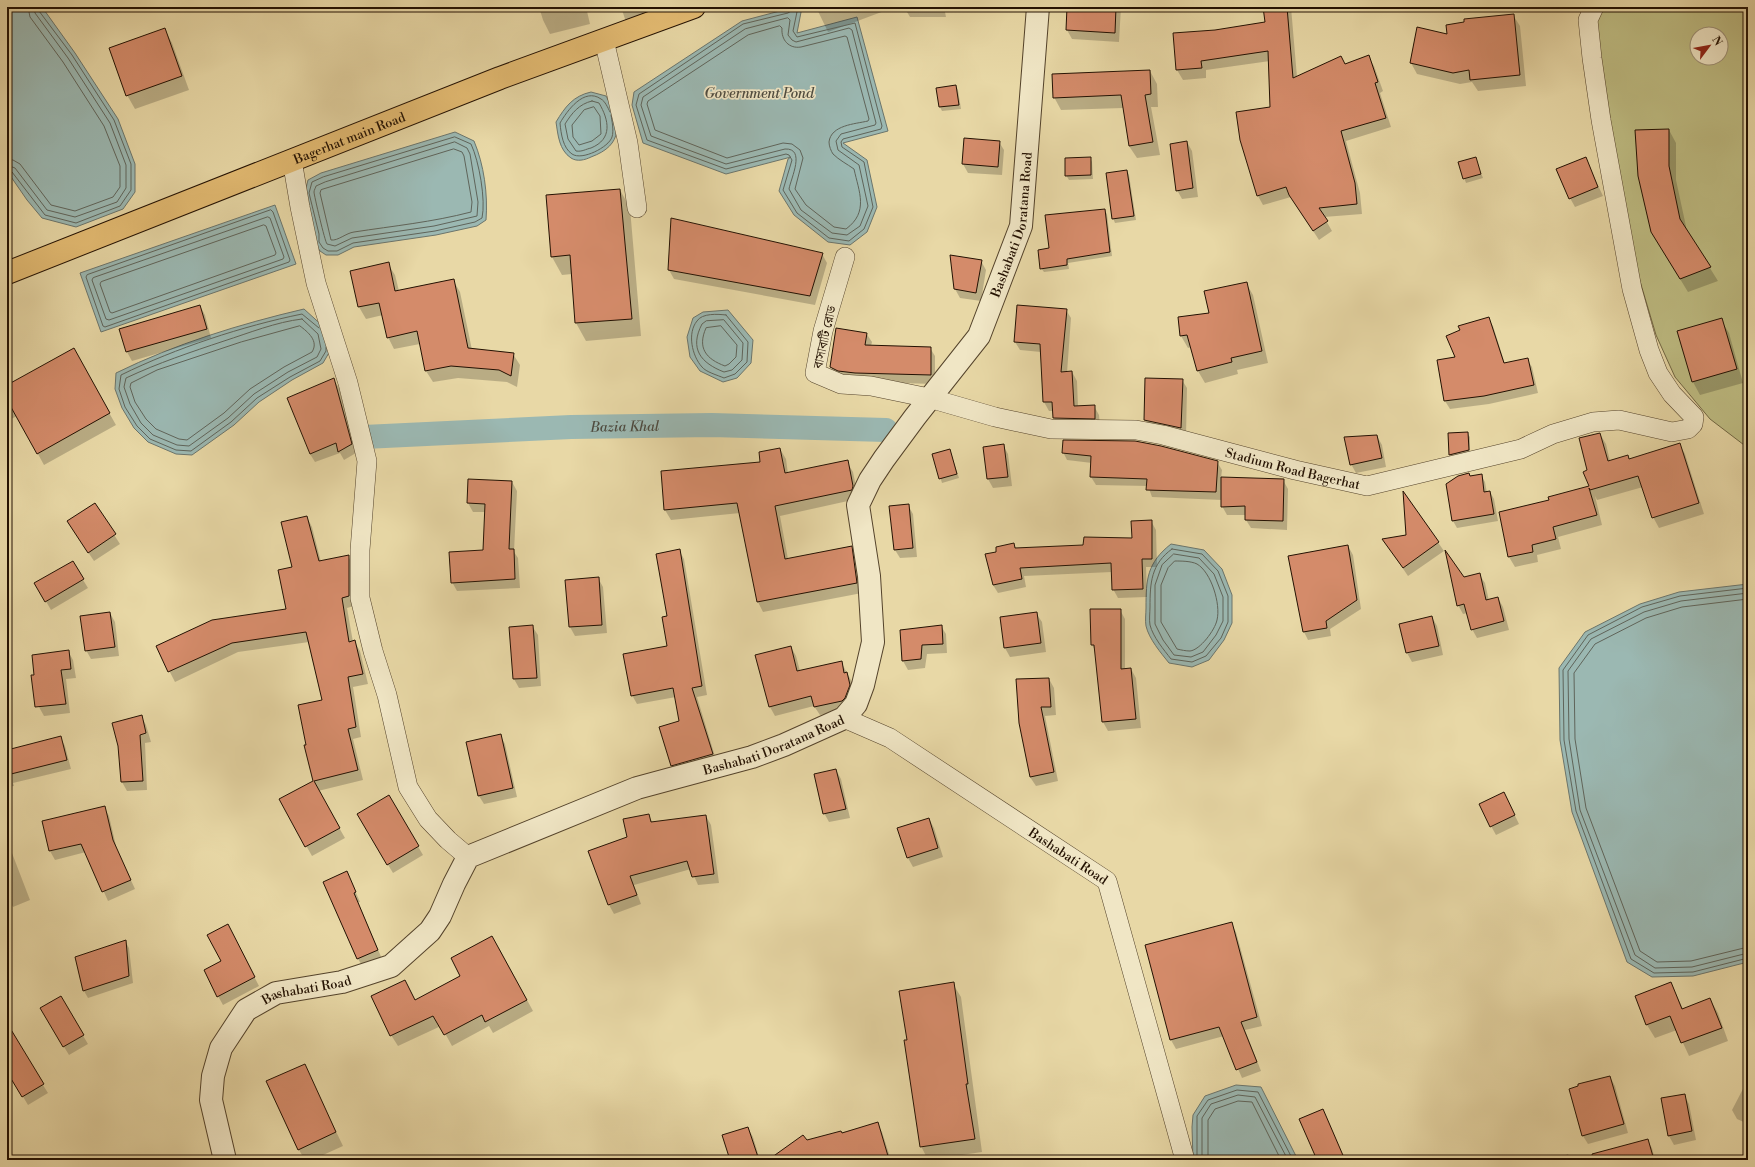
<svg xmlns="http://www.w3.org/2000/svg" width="1755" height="1167" font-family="'Libre Bodoni','Noto Serif Bengali',serif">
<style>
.green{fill:#bebc82;stroke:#706642;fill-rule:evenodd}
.water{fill:#9bb8b2;stroke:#6b756c}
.shadow{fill:#0003}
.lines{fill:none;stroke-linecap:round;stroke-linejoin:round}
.shore{stroke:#5f645a;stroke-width:1}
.canal{stroke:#9bb8b2;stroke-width:24}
.building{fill:#d48b6a;stroke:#231102}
.minor-casing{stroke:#54432b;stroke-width:20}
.tertiary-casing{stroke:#54432b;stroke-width:24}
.primary-casing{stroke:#231102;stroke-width:24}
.minor{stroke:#f0e6c5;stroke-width:19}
.tertiary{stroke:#f0e6c5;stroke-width:22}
.primary{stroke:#e4bc73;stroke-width:22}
.labels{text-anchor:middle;stroke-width:3.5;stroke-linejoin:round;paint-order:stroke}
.street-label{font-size:13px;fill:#231102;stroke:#f0e6c5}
.water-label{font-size:14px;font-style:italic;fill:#4d4b40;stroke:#f0e6c5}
</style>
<rect width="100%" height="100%" fill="#e8d8a6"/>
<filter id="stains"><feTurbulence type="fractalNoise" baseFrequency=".005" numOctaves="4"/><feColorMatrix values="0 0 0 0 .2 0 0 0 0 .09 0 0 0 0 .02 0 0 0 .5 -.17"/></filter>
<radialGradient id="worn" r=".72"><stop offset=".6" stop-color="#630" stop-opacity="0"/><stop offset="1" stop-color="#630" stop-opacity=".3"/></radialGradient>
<!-- green -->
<path class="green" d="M1599 7H1748V448L1710 419 1675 377 1656 335 1629 244 1592 26ZM1697 34H1721V58H1697Z"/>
<!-- water -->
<path class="water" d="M7 7H42L75 53 118 119 135 164V192L123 209 76 227 42 218 27 200 7 171Z
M795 7H802L797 33 857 17 888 131 843 143 867 160 877 207 867 232 850 245 828 242 794 215 779 191 788 159 791 157 726 174 643 143 632 105 634 92 742 21Z
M591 92 606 96C621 123 624 145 591 157 585 160 577 162 571 158 559 150 558 135 556 122 565 107 573 96 591 92Z
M455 132 474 141C484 165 488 194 486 220L477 226 436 235 354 247 338 255H326L320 251 315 243 305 192 308 180 321 173Z
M275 205 296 264 101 332 80 273Z
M304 309 326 329 330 351 323 363 292 380 259 402 234 425 192 455 176 454 148 442 134 428 122 408 115 389 116 373C175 344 240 324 304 309Z
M728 310 753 340 751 363 737 378 723 382 700 371 690 357 687 337 693 318 703 312Z
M1171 544 1204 550 1222 569 1232 595V623L1224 640 1209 660 1192 667 1169 663C1161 653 1149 639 1146 626 1145 621 1146 613 1146 608 1146 579 1147 563 1171 544Z
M1748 584V962L1693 976 1652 977 1627 962 1572 812 1560 740 1559 668 1585 632 1640 604 1679 592Z
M1236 1085 1261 1087 1298 1160H1193L1192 1127 1193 1115 1205 1096Z"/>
<!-- shadow -->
<path class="shadow" d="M539 7H586L590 24 550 34 543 20Z
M621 7H714L708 9 704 7 633 32 625 19Z
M816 7H895L828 32Z
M904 7H944L946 17H910Z
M1068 7H1121L1119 42 1072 39 1067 30Z
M1264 7H1291L1297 77 1345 65 1368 56 1374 66 1383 91 1380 93 1391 127 1346 141 1360 193 1362 214 1324 217 1332 231 1319 240 1291 197 1263 205 1258 196 1271 107 1270 61 1206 70V78L1183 80 1177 70 1174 34 1215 31 1266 23Z
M1513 15 1520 26 1526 86 1478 91 1472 82 1460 84 1417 74 1411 63 1448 36Z
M165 30 172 43 189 90 135 109 127 95Z
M1150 71 1157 84 1158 107H1151L1160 155 1137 158 1129 146 1123 108 1061 110 1054 97Z
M956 86 958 90 961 109 942 111 940 107 937 89Z
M1669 130 1676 143V180L1687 231 1718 281 1688 292 1660 246Z
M999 142 1004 150 1002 175 968 173 963 164Z
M1187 142 1192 151 1198 197 1182 199 1177 190Z
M1090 158 1092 162 1093 179 1069 180 1066 175Z
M1475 158 1483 178 1466 183 1459 163Z
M1585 158 1603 196 1575 207 1570 198Z
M1127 171 1129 175 1136 220 1115 223 1113 218Z
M620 190 630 208 641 336 586 341 576 323 572 274 562 275 552 257Z
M1104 210 1107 214 1112 256 1068 263 1069 269 1044 272 1041 268 1050 249Z
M822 254 827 263 815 305 674 279 669 270Z
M981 261 986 270 981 301 960 298 955 289Z
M388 264 395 275 399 291 453 280 460 292 472 350 513 354 520 365 517 387 507 382 458 378 433 382 426 371 420 344 394 349 388 337 383 315 366 319 359 307 351 271Z
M1246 283 1253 295 1268 363 1237 370 1238 374 1205 383 1198 371 1192 347 1188 348 1181 336 1210 314Z
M200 306 205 315 211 338 132 361 127 352 120 330Z
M1066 310 1071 318 1067 373 1072 372 1077 381 1078 407 1094 406 1099 415 1100 427H1059L1054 418 1053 411H1049L1044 402 1041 352 1020 350 1015 342Z
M1488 318 1493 326 1505 364 1527 359 1532 367 1538 393 1489 404 1450 409 1445 401Z
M1721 320 1729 333 1743 383 1700 395 1693 382 1678 332Z
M866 333 872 342 871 346 930 348 935 356V384L861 382 836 376 831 367Z
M73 349 116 425 44 465 17 416 7 421V386Z
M334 380 339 388 356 453 344 460 340 453 315 462 310 454Z
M1182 380 1187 388 1186 437 1150 429 1145 420Z
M1467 433 1470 437V454L1452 459 1450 455Z
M1600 434 1606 444 1610 461 1628 456 1630 460 1679 444 1685 454 1704 514 1659 528 1653 517 1643 487 1597 500 1595 496 1602 525 1558 537 1561 549 1537 555 1538 562 1515 567 1509 557 1500 513 1550 501 1590 487 1589 471Z
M1377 436 1382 445 1386 467 1356 473 1351 464Z
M1003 445 1008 454 1012 486 993 488 988 479Z
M780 449 786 459 788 474 847 462 853 472 858 497 857 499 780 516 788 559 851 547 857 557 862 593 763 612 758 602 740 513 671 520 665 510 662 472 762 463Z
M950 450 959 478 942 483 933 454Z
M1063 452 1217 462 1222 470 1221 478 1283 480 1288 489 1287 530 1251 528 1246 520V515H1227L1222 506V500L1152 497 1148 486 1096 485 1091 477 1092 463 1067 460Z
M1469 474 1470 476 1481 475 1485 482 1487 493 1490 492 1494 499 1498 521 1457 528 1453 521 1447 484Z
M512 482 517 491 514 552 518 558 520 588 457 591 452 582 483 551 486 512H473L468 503Z
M1405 495 1444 551 1408 576 1389 548 1407 536Z
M94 504 120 544 94 561 73 530Z
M908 505 913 514 917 557 900 558 895 550Z
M307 517 312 527 321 562 348 556 354 566V606L347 608 353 642 354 641 360 651 368 684 353 687 361 737 353 739 363 780 318 791 345 838 312 856 280 800 314 781 307 745 323 701 309 642 238 652 175 682 157 647 287 610 293 568Z
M1151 521 1156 530 1157 567H1146L1147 597 1118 598 1113 589 1112 572 1024 576 1026 587 998 593 993 585 997 552 1013 544 1017 549 1084 546 1133 539Z
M1348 546 1353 555 1361 609 1330 629 1331 636 1308 640 1304 632Z
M679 550 684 559 707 695 697 697 717 763 677 774 672 766 680 721 676 697 637 704 632 695 668 647V617Z
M72 562 88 588 51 610 36 584Z
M1479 574 1485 583 1489 601 1498 598 1503 607 1509 630 1477 638 1472 629 1468 613 1463 614 1458 605 1464 578Z
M598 578 603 587 607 633 575 636 570 627Z
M1091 610H1120L1125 619V670L1131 669 1136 678 1141 728 1108 731 1103 722 1096 652 1092 645Z
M110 613 115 622 119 656 91 659 86 650Z
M1036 613 1042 622 1046 652 1010 657 1005 648Z
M1432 617 1437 626 1443 655 1412 662 1407 653 1400 624Z
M532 626 538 635 541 686 519 688 514 679 510 628Z
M941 626 946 634 947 653 927 654 925 668 908 670 903 661 901 631Z
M791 647 796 656 800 671 841 662 852 682 854 694 847 710 820 715 814 706 775 716 770 707 756 656Z
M68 651 73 660 76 678 66 679 70 713 44 716 39 707 33 656Z
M1049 679 1054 688 1056 715 1045 716 1058 781 1036 786 1030 777 1020 723Z
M141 716 146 725 151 742 145 743 147 790 127 791 122 782 119 745Z
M500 735 505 744 517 797 484 804 479 796Z
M7 737 12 746V750L60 737 65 746 71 769 13 783 14 786 7 787Z
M836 770 841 779 850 818 829 822 824 813Z
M1504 793 1519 824 1496 835 1491 826Z
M389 797 423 855 393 873 358 815Z
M104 807 109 816 117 850 135 889 108 901 86 852 55 860 50 851 43 822Z
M648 815 653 823 706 816 711 825 719 883 698 885 691 869 634 885 641 904 614 914 609 905 589 852 628 837Z
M929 819 934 828 943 857 913 867 908 858 898 829Z
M7 840 30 900 13 907 7 896Z
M351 881 360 902H358L382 959 363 967 358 959Z
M1231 923 1236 932 1262 1026 1245 1030 1261 1071 1242 1078 1224 1036 1176 1049 1171 1040 1146 946Z
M232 934 259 986 223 1005 218 996 222 962Z
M125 941 129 948 133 983 88 998 84 991 76 958Z
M499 948 533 1011 493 1033 489 1026 452 1046 441 1026 398 1046 391 1035 405 981 416 1001 461 976Z
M1671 983 1683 1009 1710 999 1718 1013 1728 1041 1689 1056 1677 1030 1655 1038 1647 1025 1636 996Z
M953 984 961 997 982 1152 928 1160 921 1146 908 1041Z
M60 997 88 1044 69 1055 41 1009Z
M7 1028 48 1093 28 1105 7 1070Z
M304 1065 343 1146 312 1160H305L299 1150Z
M1610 1077 1615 1086 1628 1133 1588 1144 1583 1136Z
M1745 1085 1748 1087V1124L1737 1119 1732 1110Z
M1684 1095 1689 1104 1696 1140 1674 1145 1669 1136 1662 1099Z
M877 1123 882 1132 891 1160H786L806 1142Z
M748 1128 753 1137 760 1160H731Z
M1647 1140 1652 1148 1655 1160H1619Z
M1568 1154 1571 1160H1554Z"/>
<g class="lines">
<!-- shore -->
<path class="shore" d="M792 7 791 11 788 13 743 24 639 94 636 105 647 140 726 169 786 154 789 155 792 160 783 190 797 213 829 238 849 241 864 229 873 207 864 162 842 147 841 142 843 139 881 129 882 126 855 23 797 37 793 31 798 7
M788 18 790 20 788 35 792 40 796 42 849 28 852 30 876 123 875 125 841 134 836 141 838 150 859 165 868 206 860 226 847 235 832 233 801 210 789 189C791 178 806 148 785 149L726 164 651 136 641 105 643 97 745 29Z
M780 26 782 28C781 40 789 49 801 47L845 36 847 37 869 119 868 121C855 124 831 125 829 142 829 146 831 151 833 154 839 160 847 164 854 169 859 192 869 212 846 229L834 227 806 205 795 189 803 158 800 150 792 144 783 143 727 158 655 130 647 104 648 101 748 35Z
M592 101 599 103C609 120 613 139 591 148 586 149 582 152 576 151L568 139 565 124C572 113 579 104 592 101Z
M594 107 600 116 601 134 592 141 579 145 573 137 572 125 584 110Z
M610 112C608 108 605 101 601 99 584 87 567 111 560 123 561 134 563 148 572 154 582 161 609 147 612 137 614 131 612 121 611 115
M455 137 471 144C479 161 486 200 482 218L475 222 435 231 353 243 337 251H328L323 248 319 242V234L309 193 312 182 323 177Z
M455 142 467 148 470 154 478 202 477 216 434 226 352 238 335 246 327 244C325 242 314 195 314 192 314 190 316 187 316 186L325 182Z
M454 149 462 152 464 156 472 202 471 212C433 222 393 226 354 232 346 233 338 241 331 240L320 193 321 190Z
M7 159 13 160 20 164 51 205 75 211 113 197 120 187V166L104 126 63 62 30 17 28 7
M7 165 15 168 47 210 75 217 117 202 126 188V165L110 123 68 58 35 13 34 7
M7 170 12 172 45 215 76 223 120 206 131 190V164L114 120 72 55 39 11V7
M271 210 273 212 290 260 289 262 105 327 103 326 86 277 87 275Z
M268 217 270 218 284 257 283 259 109 320 106 319 92 280 93 278Z
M264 225 266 226 276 253 275 255 112 313 110 312 100 284 101 282Z
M726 315 748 342 747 362 735 374 724 378C717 375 706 372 702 367 692 356 687 333 697 321 702 313 718 314 726 315Z
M302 319 318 334 321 349 317 357 288 372 254 394 228 418 189 446 177 445 153 435 141 423 130 404 124 387 126 378C158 363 191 352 224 341 249 333 276 322 302 319Z
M724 320 743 343 742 360 732 370 724 372C701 363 689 349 702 324L706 321Z
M300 326C308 332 319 341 312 352L284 367 250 389 224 413 187 440 179 439 156 429 146 419 135 402 130 387 131 383 157 370 241 342Z
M721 326 737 345 736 357 729 364 725 366C706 359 697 348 706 328Z
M319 328 302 314C243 326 176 348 121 375L119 389 125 407 137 426 150 439 176 450 191 451 231 422 257 398 290 377 320 361 326 351V347
M1172 549 1202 554 1218 571 1228 596V622L1221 638 1206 656 1192 662 1171 659C1164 650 1153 637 1150 625 1149 620 1150 612 1150 607 1150 583 1151 564 1172 549Z
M1174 554 1199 558 1214 574 1223 597V621L1216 635 1203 652 1191 657 1174 655 1163 640 1155 624V585L1162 565Z
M1175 561C1181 561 1191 561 1197 564 1211 572 1221 604 1217 620 1215 630 1200 650 1190 651 1186 651 1181 650 1177 649L1161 622V585L1168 568Z
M1748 588 1680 596 1642 607 1588 635 1563 670 1564 740 1576 811 1631 959 1654 973 1693 972 1748 958
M1748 593 1681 601 1644 612 1591 639 1568 671 1569 739 1580 810 1635 955 1655 968 1692 967 1748 953
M1748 599 1682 607 1646 618 1595 644 1574 673 1575 739 1586 808 1640 951 1657 962 1691 961 1748 947
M1197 1160V1116L1208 1100 1237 1090 1258 1092 1293 1160
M1202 1160V1118L1211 1104 1238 1095 1255 1097 1288 1160
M1208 1160V1120L1215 1109 1238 1101 1252 1102 1281 1160"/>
<!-- canal -->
<path class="canal" id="s1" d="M364 437 571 427 712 425 886 430"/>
</g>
<!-- building -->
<path class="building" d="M1067 7H1116L1115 33 1066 30Z
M1263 7H1287L1293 78 1341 56 1345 64 1369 55 1378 82 1375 83 1386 118 1341 131 1355 183 1357 204 1319 208 1328 221 1313 231 1289 195 1286 187 1257 196 1240 140 1236 112 1270 107 1268 51 1201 61 1202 68 1176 70 1173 33 1215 30 1265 22Z
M1514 14 1520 75 1470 80 1469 70 1453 73 1410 63 1417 27 1447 34 1446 25 1464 22V19Z
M165 28 182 76 126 96 109 48Z
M1150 70 1151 94 1145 95 1153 142 1129 146 1121 95 1053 98 1052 74Z
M956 85 959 105 939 107 936 88Z
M1669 129V166L1680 219 1711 267 1680 279 1651 232 1638 176 1635 130Z
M964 138 1000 141 998 167 962 164Z
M1187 141 1193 188 1176 191 1170 144Z
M1091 157V175L1065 176V158Z
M1476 157 1481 174 1463 179 1458 162Z
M1586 157 1598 187 1569 199 1556 169Z
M1127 170 1134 216 1112 219 1106 173Z
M620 189 632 319 575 323 570 255 551 257 546 195Z
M1105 209 1110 252 1067 259V265L1040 269 1038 250 1049 248 1045 215Z
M671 218 823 253 810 296 668 270Z
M950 255 982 260 976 293 954 289Z
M389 262 395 291 454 279 468 348 514 353 511 376 499 370 451 366 425 371 417 331 387 338 379 303 358 307 350 271Z
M1247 282 1262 351 1231 358 1232 362 1197 371 1187 335 1180 336 1178 317 1209 313 1204 291Z
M200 305 207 329 126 352 119 329Z
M1017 305 1067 309 1061 372 1072 371 1074 406 1095 405V419L1053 418 1052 402H1043L1040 344 1014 342Z
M1489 317 1504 363 1528 358 1534 385 1484 396 1444 401 1437 360 1455 357 1446 336 1460 330 1458 326Z
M1722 318 1737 369 1692 382 1677 331Z
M836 328 867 333 865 345 931 347V375L855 373 838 371 830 367Z
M74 348 110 413 37 454 7 400V385Z
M334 378 352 444 338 452 336 443 310 454 287 398Z
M1145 378 1183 379 1181 428 1144 420Z
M1468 432 1469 450 1449 455 1448 433Z
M1600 433 1608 461 1628 455 1629 459 1680 443 1699 503 1652 518 1638 476 1590 490 1589 488 1597 515 1553 527 1556 539 1532 545 1533 552 1508 557 1499 512 1549 500 1548 497 1589 486 1583 472 1587 470 1579 438Z
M1377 435 1382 458 1350 465 1344 437Z
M1063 440 1135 441 1161 446 1218 461 1216 492 1146 490 1147 479 1090 477 1091 456 1062 453Z
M1004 444 1008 477 987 479 983 447Z
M780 448 785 473 848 460 853 486 852 490 775 506 785 559 852 546 857 583 757 602 737 503 664 510 661 471 760 462 759 452Z
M950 449 957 474 939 479 932 454Z
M1469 473 1470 476 1482 474 1484 492 1490 491 1494 514 1452 521 1446 484 1458 476Z
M1221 477 1284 479 1283 521 1245 520V506L1221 507Z
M468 479 512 481 509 549H514L515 579 451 583 449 552 483 550 485 504 467 503Z
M1403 491 1439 542 1403 568 1382 539 1406 535Z
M95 503 116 534 88 553 67 521Z
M909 504 913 548 894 550 889 506Z
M307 516 319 561 349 555V596L342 598 349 642 355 640 363 674 348 677 356 727 348 729 358 770 314 781 340 828 305 847 279 799 313 781 304 745H306L298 705 322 700 306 632 232 643 168 672 156 646 212 620 286 609 278 570 292 567 281 522Z
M1152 520V559H1142L1143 589 1112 590 1111 563 1020 568 1022 579 993 585 985 554 996 552V547L1014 543 1015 548 1083 545 1084 537 1132 538 1131 521Z
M1348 545 1357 600 1326 621 1327 628 1303 632 1288 556Z
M680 549 702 686 692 688 713 754 671 766 659 727 679 721 673 688 631 696 623 654 667 646 662 617 667 616 656 554Z
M1445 550 1464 577 1480 573 1486 600 1498 597 1504 621 1471 630 1464 604 1457 606Z
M73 561 84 579 45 602 34 583Z
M599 577 602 625 569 627 565 580Z
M1090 609H1121V669L1131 668 1136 719 1102 722 1094 645H1091Z
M110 612 115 647 85 651 80 616Z
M1037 612 1041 643 1004 648 1000 617Z
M1432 616 1439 646 1406 653 1399 624Z
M533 625 537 678 513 679 509 627Z
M942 625 943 644 922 645 921 659 902 661 900 630Z
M791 646 797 671 842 661 844 673 847 672 850 685 845 698 842 701 814 707 811 696 769 707 755 655Z
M69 650 71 669 61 670 66 704 35 707 31 675H34L32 655Z
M1049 678 1051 707H1041L1054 772 1030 777 1019 723 1016 679Z
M142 715 146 733 140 735 143 781 121 782 118 746 112 723Z
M501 734 513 788 478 796 466 742Z
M61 736 67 760 7 775V750Z
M836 769 846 809 823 814 814 774Z
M1504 792 1515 815 1490 827 1479 804Z
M389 795 419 846 387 865 357 814Z
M105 806 113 840 131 880 102 892 81 844 49 851 42 821Z
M649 814 651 822 706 815 714 874 692 877 687 861 630 876 637 895 608 905 588 851 627 837 623 819Z
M929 818 938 848 907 858 897 828Z
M347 871 356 892 354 893 378 950 357 959 323 882Z
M1232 922 1257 1017 1241 1022 1257 1062 1236 1070 1219 1027 1170 1040 1145 945Z
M228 924 255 977 217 997 204 970 221 961 207 935Z
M492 936 527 1000 485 1022 482 1015 444 1035 433 1016 390 1036 371 996 405 980 415 1000 460 976 451 958Z
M126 940 129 976 83 991 75 957Z
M954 982 968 1084H966L975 1139 920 1147 904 1040H907L899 991Z
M1671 982 1682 1009 1710 998 1722 1028 1681 1043 1670 1016 1646 1025 1635 996Z
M61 996 84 1035 63 1047 40 1008Z
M7 1023 44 1084 22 1097 7 1072Z
M305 1064 336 1132 298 1150 266 1081Z
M1610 1076 1624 1124 1582 1136 1569 1089 1578 1086V1084Z
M1685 1094 1692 1131 1668 1136 1661 1098Z
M1323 1109 1345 1160H1317L1299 1119Z
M878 1122 888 1156 875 1160H768L803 1135 807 1140 841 1131 842 1133Z
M748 1127 759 1160H730L722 1135Z
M1648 1139 1654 1160H1593L1592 1154Z"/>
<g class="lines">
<defs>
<g id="minor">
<path d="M604 40 628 143 637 208"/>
<path d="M292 160 300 207 316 283 348 383 367 461 360 550V598L373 651 387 695 408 787 428 819 448 840 468 857"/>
<path id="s2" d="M845 257 823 331 815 373 841 384 871 386 929 398 995 417 1051 429 1136 430 1163 435 1295 470 1367 486 1521 449 1553 434 1593 422 1619 420 1672 432 1688 429 1693 424 1694 417 1672 394 1658 373 1649 350 1632 289 1601 120 1592 58 1588 20 1594 7"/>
<path id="s3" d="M844 718 890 738 1107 881 1185 1160"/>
</g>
<g id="tertiary">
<path id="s4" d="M225 1160 211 1100 213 1076 221 1048 246 1010 276 993 342 982 391 966 430 931 440 916 454 884 468 857 637 788 752 757 784 745 844 718 856 704 863 685 873 642 869 576 858 505 870 480 884 459 915 417 979 336 1021 226 1038 7"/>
</g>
<g id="primary">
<path id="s5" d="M7 273 500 78 694 7"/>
</g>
</defs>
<!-- minor casing -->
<use href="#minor" class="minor-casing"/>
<!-- tertiary casing -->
<use href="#tertiary" class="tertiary-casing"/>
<!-- primary casing -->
<use href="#primary" class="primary-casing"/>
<!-- minor -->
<use href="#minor" class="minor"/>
<!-- tertiary -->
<use href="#tertiary" class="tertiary"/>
<!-- primary -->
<use href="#primary" class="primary"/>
</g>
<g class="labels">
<!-- street labels -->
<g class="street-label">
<text dy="5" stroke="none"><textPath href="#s5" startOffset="368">Bagerhat main Road</textPath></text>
<text dy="5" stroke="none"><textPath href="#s4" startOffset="1397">Bashabati Doratana Road</textPath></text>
<text transform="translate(824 337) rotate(-77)" y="5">বাসাবাটি রোড</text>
<text dy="5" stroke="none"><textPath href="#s2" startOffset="610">Stadium Road Bagerhat</textPath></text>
<text dy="5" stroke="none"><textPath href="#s4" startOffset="775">Bashabati Doratana Road</textPath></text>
<text dy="5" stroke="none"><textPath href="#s3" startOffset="264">Bashabati Road</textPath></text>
<text dy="5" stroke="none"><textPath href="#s4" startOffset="225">Bashabati Road</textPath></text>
</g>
<!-- water labels -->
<g class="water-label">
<text x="759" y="98">Government Pond</text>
<text dy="5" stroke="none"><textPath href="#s1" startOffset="261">Bazia Khal</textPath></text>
</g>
</g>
<!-- margin -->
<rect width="1755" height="1167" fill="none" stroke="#e8d8a6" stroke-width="24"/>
<rect x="8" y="8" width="1739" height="1151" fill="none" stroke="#231102" stroke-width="2"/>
<rect x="12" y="12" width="1731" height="1143" fill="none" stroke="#231102"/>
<!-- north arrow -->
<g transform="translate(1709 46) rotate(58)"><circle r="19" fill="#f0e6c5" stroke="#9e9177"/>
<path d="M0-3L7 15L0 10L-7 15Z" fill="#8f2418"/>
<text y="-6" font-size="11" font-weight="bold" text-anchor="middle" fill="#231102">N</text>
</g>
<rect width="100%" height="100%" filter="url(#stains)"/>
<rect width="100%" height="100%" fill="url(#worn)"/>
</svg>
